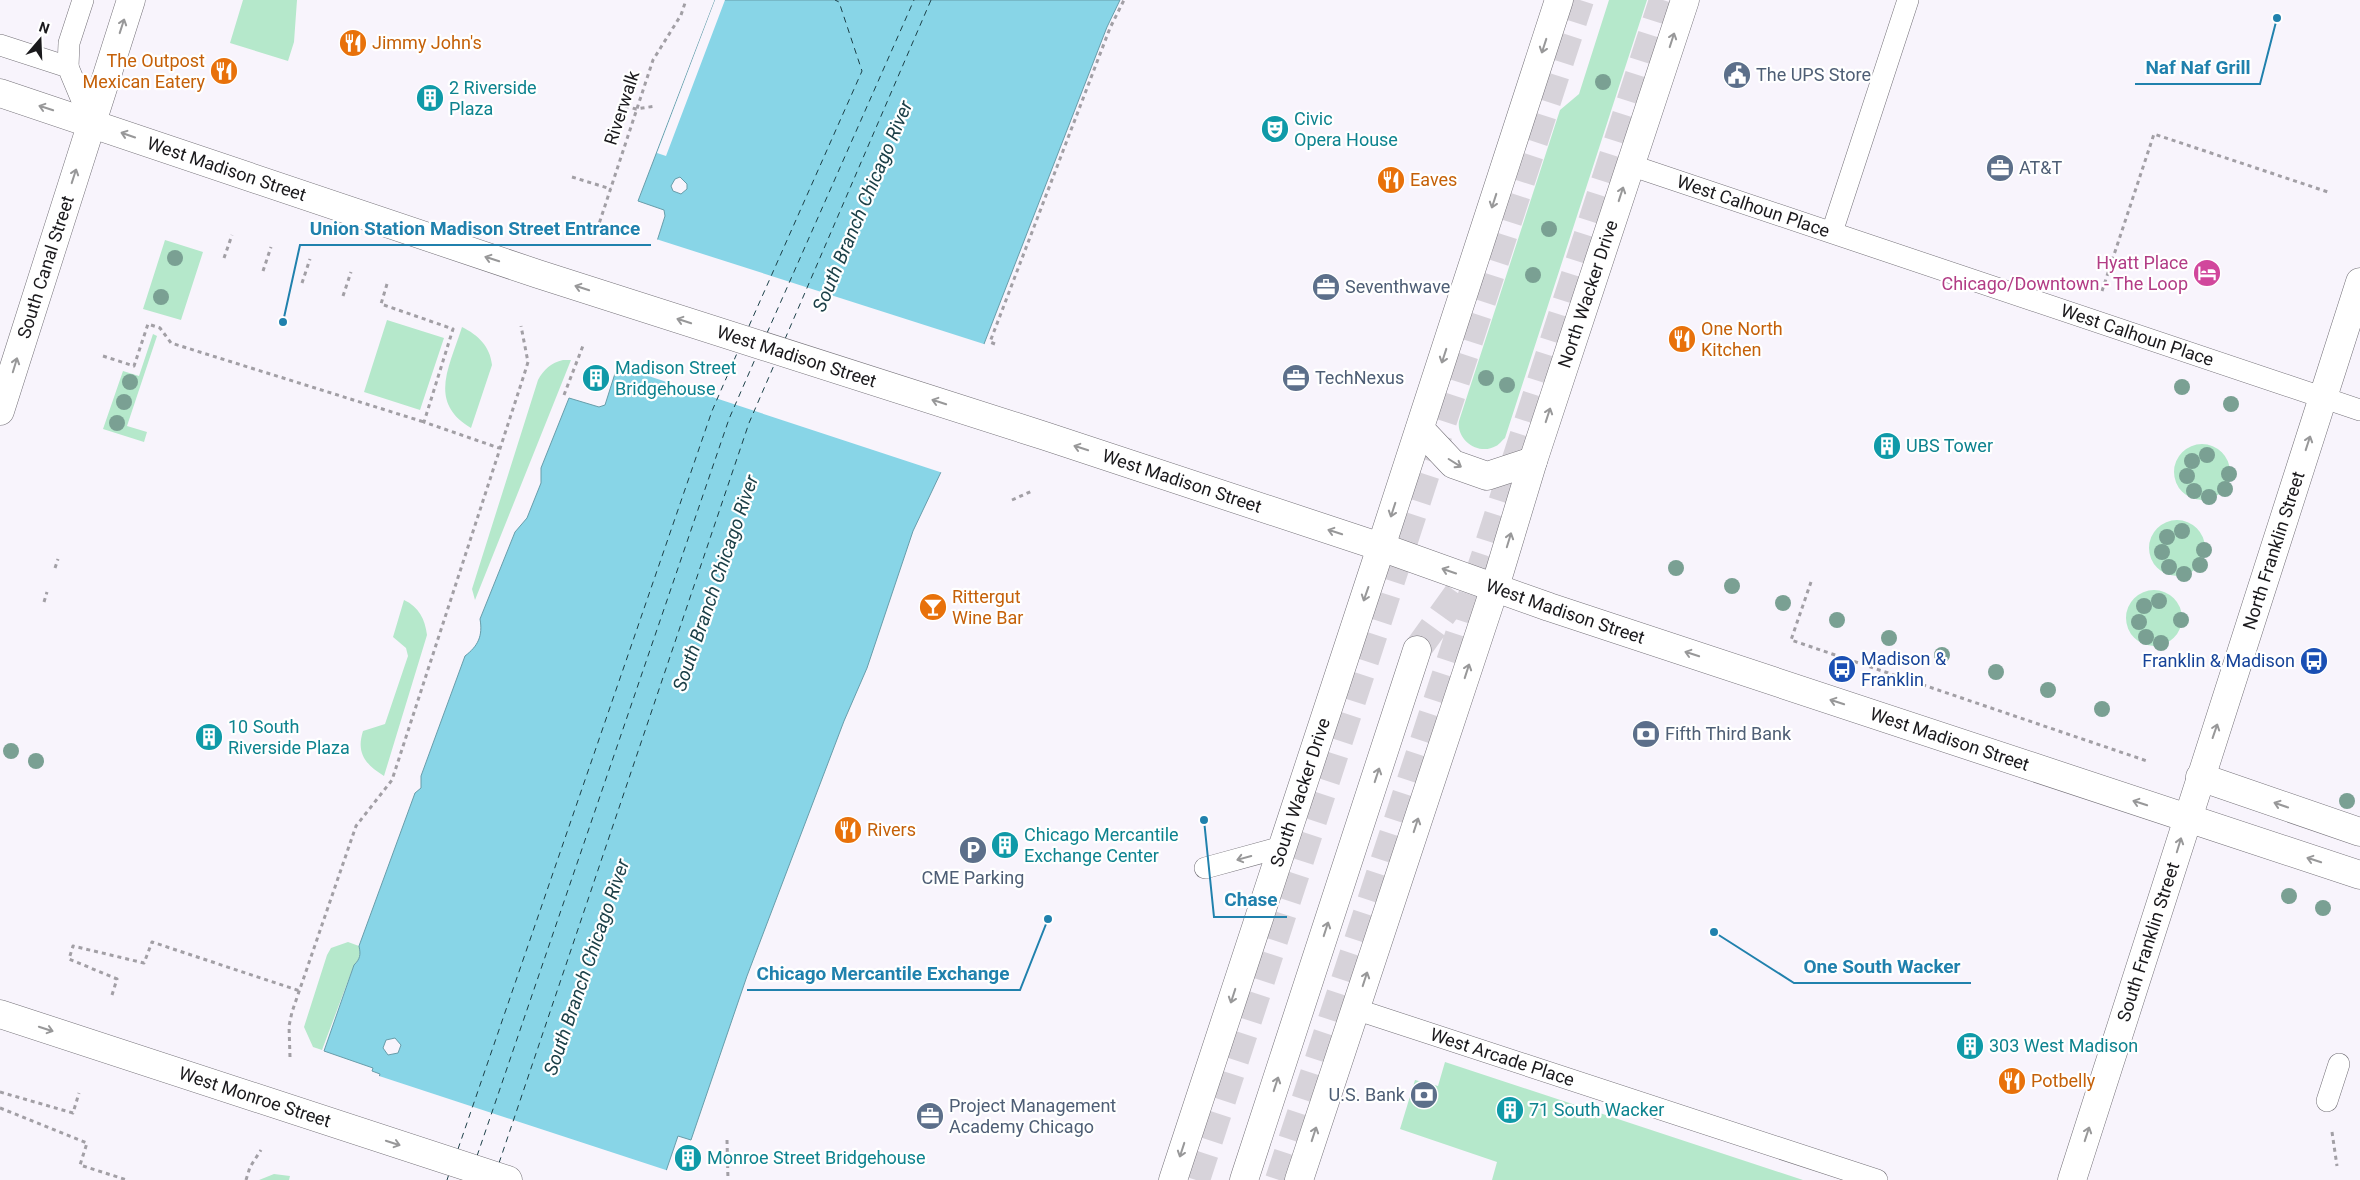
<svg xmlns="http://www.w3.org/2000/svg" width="2360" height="1180" font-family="Roboto,sans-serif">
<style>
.green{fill:#b5e8cb}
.water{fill:#88d5e7;stroke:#679daa;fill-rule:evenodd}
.pier{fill:#f8f4fc}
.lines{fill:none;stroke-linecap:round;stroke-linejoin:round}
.ferry{stroke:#1c4048;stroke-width:1;stroke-dasharray:6 5;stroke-linecap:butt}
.trunk-tunnel{stroke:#d7d3da;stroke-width:28;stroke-dasharray:28 14;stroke-linecap:butt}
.service-casing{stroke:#747178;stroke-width:22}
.secondary-casing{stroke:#747178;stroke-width:29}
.trunk-casing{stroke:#747178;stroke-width:29}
.path{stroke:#a29fa5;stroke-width:3;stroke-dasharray:4 4;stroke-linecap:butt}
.service{stroke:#fff;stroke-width:21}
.secondary{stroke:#fff;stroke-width:28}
.trunk{stroke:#fff;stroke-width:28}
.tree{fill:#7aa093}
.oneway{stroke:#989899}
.labels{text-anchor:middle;stroke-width:4.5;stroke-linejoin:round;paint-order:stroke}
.food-label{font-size:18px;fill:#c56008;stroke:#fff;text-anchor:start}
.service-label{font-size:18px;fill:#4e5e75;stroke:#fff;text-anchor:start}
.culture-label{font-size:18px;fill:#0d838f;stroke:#fff;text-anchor:start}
.street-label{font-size:18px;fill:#1a191c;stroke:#fff}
.hotel-label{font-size:18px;fill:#b23c85;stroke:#fff;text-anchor:end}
.transit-label{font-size:18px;fill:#164399;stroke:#fff;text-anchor:start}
.water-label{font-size:19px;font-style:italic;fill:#1c4048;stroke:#fff}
.leader{fill:none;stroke:#2081ad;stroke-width:2}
.callout-dot{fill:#2081ad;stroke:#fff;stroke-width:2}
.callout-label{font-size:19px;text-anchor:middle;font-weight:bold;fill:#2081ad;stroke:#fff;stroke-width:4.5;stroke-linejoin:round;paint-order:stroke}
</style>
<rect width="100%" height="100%" fill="#f8f4fc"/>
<!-- green -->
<path class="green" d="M243 0H297L294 42 288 61 230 43Z
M1609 0H1647L1505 438C1502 440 1499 445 1496 446 1479 456 1456 440 1459 421L1560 110 1579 94Z
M165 240 203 252 181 320 143 309Z
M387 320 444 338 420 410 364 392Z
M462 327C478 335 490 346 492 365L471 428C427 402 450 366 462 327Z
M153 334 157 336 127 426 147 432 144 442 103 429 123 371 139 376Z
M563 360H571L475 600 472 589 538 380C544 369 551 363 563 360Z
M2174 472a28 28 0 1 1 56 0a28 28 0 1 1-56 0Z
M2149 548a28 28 0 1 1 56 0a28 28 0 1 1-56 0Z
M2126 618a28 28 0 1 1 56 0a28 28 0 1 1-56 0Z
M404 600C419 607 425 619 427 635L384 776C365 764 356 753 363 731L385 724 408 656 406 648 393 637Z
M348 942 359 946C361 955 360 959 354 965L322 1050 313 1047 304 1027 327 955 331 948Z
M1445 1062 1803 1180H1492L1497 1162 1400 1129 1415 1080 1438 1086Z
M274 1174 290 1176 289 1180H259Z"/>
<!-- water -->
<path class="water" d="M715 0H1120L1107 27 984 344 941 472 913 531 867 668 844 721 747 976 691 1140 678 1136 663 1180H348L380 1074 372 1071 373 1068 324 1051 354 965C360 959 361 955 359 946L415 793 421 788V776L465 656C478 646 483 636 480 619L515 532 527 518 541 483V468L569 398 599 407 605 405 665 216 664 210 638 201ZM680 177 687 184V189L681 194 673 191 671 186 675 179ZM395 1038 401 1045 398 1053 388 1055 383 1048 386 1040Z"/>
<!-- pier -->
<path class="pier" d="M715 0H725L666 156 657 153Z
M656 239 987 345 943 473 615 365Z
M370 1073 669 1171 666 1180H345L377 1076Z"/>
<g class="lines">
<!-- ferry -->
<path class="ferry" d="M749 326 862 71 839 2 835 0
M767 333 914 0
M785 339 931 0
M458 1149 712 411 738 351
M477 1156 729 419 756 357
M499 1163 749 423 775 363
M447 1180 449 1174"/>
<!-- trunk-tunnel -->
<path class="trunk-tunnel" d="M1417 650 1471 575
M1196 1180 1580 0
M1279 1180 1486 553 1663 0"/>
<defs>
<g id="service">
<path d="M0 45 68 67 91 122"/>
<path d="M68 67 69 43 83 0"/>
<path id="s1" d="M1630 165 2360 410"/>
<path d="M1832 232 1908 0"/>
<path d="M1205 868 1282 847"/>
<path id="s2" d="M1355 1009 1877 1180"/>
<path d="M2327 1101 2339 1064"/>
</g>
<g id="secondary">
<path id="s3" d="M0 93 538 274 1045 436 1381 547 1549 607 2360 875"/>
<path id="s4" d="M0 411 131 0"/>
<path d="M1420 429 1453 464 1487 476 1533 461"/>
<path d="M2200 777 2360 832"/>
<path id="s5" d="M0 1014 508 1180"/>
<path id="s6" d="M1173 1180 1381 547 1559 0"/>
<path id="s7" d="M1299 1180 1495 587 1533 461 1685 0"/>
<path id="s8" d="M2072 1180 2360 282"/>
</g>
<path id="trunk" d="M1244 1180 1417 650"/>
</defs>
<!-- service casing -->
<use href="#service" class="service-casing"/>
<!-- secondary casing -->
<use href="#secondary" class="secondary-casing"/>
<!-- trunk casing -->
<use href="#trunk" class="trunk-casing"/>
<!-- path -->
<path class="path" d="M625 106 636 109 656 106
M572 177 611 189
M597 230 653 60 681 15 686 0
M224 258 232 235
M263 271 271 247
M302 283 310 259
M387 284 381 304 453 329 424 422 499 448
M2102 291 2154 134 2331 193
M343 296 351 272
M995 344 990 342 1110 28 1124 0
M103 356 134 366 148 324 160 328 171 343 424 422
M564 395 584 343
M1012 500 1032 491
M55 568 58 559
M1811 582 1791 640 2147 761
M44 602 47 592
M112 995 117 979 69 959 73 946 144 963 152 942 300 991
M290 1057 289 1026 292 1012 356 826 392 780 524 375 528 362 521 326
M0 1092 73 1113 79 1093
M0 1108 87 1143 80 1165 127 1180
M2332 1132 2337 1166
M727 1140 728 1180
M246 1180 250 1167 261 1150"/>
<!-- service -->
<use href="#service" class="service"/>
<!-- secondary -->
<use href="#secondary" class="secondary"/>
<!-- trunk -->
<use href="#trunk" class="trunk"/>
</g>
<!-- trees -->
<g class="tree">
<circle cx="1603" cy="82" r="8"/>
<circle cx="1549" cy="229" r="8"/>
<circle cx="175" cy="258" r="8"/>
<circle cx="1533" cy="275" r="8"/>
<circle cx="161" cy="297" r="8"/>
<circle cx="1486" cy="378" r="8"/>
<circle cx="130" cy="382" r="8"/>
<circle cx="1507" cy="385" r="8"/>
<circle cx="2182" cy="387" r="8"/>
<circle cx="124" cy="402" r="8"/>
<circle cx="2231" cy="404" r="8"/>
<circle cx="117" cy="423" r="8"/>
<circle cx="2207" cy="455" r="8"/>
<circle cx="2192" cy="461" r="8"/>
<circle cx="2229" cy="474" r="8"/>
<circle cx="2187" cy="476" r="8"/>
<circle cx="2225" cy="489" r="8"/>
<circle cx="2194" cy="491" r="8"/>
<circle cx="2209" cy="497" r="8"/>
<circle cx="2182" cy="531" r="8"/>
<circle cx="2167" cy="537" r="8"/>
<circle cx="2204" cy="550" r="8"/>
<circle cx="2162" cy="552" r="8"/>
<circle cx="2200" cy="565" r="8"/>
<circle cx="2169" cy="567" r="8"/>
<circle cx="1676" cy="568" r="8"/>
<circle cx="2184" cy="574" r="8"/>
<circle cx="1732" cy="586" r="8"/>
<circle cx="2159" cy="601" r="8"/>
<circle cx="1783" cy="603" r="8"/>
<circle cx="2144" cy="606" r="8"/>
<circle cx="1837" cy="620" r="8"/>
<circle cx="2181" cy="620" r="8"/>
<circle cx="2139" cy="622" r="8"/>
<circle cx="2146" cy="637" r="8"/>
<circle cx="1889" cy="638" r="8"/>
<circle cx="2161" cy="643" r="8"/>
<circle cx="1942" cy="655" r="8"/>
<circle cx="1996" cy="672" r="8"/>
<circle cx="2048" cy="690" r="8"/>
<circle cx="2102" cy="709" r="8"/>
<circle cx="11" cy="751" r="8"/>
<circle cx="36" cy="761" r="8"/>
<circle cx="2347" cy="801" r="8"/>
<circle cx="2289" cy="896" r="8"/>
<circle cx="2323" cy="908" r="8"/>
</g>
<!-- one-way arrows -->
<defs><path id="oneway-shaft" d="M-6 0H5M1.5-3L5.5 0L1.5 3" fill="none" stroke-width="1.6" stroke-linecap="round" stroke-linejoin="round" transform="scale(1.25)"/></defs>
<g class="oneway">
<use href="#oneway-shaft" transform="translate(122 26) rotate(-72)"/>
<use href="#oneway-shaft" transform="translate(1672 40) rotate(-72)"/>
<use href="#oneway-shaft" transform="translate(1544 46) rotate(108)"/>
<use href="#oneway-shaft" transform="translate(46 108) rotate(-162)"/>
<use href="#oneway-shaft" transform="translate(128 135) rotate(-161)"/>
<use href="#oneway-shaft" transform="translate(74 176) rotate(-72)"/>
<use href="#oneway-shaft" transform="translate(1621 194) rotate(-72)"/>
<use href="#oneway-shaft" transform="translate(1494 201) rotate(108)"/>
<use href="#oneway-shaft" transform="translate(492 259) rotate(-162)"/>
<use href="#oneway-shaft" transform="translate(582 288) rotate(-162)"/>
<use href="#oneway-shaft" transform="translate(684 321) rotate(-162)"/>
<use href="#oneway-shaft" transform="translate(1444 356) rotate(108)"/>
<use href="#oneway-shaft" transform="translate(15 365) rotate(-73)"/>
<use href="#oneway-shaft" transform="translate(939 402) rotate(-162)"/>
<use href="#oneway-shaft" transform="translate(1548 415) rotate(-72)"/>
<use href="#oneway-shaft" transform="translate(2308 443) rotate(-72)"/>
<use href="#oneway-shaft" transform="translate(1081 448) rotate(-162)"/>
<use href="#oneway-shaft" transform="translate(1455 463) rotate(32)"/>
<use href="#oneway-shaft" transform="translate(1393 510) rotate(108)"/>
<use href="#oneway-shaft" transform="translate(1335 532) rotate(-162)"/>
<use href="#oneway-shaft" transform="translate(1509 540) rotate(-73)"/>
<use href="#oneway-shaft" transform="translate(1449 571) rotate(-161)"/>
<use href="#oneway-shaft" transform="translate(1366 594) rotate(109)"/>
<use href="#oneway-shaft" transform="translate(1692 654) rotate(-162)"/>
<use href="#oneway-shaft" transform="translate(1467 671) rotate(-72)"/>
<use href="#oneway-shaft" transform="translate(1837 702) rotate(-162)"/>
<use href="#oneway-shaft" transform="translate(2215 731) rotate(-71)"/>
<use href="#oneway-shaft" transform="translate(1377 775) rotate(-72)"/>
<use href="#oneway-shaft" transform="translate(2140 803) rotate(-162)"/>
<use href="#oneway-shaft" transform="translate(2281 805) rotate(-161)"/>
<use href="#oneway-shaft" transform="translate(1416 825) rotate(-72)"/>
<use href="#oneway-shaft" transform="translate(2179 845) rotate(-73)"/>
<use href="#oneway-shaft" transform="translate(1244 858) rotate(165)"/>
<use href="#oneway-shaft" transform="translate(2314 860) rotate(-162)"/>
<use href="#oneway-shaft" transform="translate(1326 929) rotate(-72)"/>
<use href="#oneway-shaft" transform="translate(1365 979) rotate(-72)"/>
<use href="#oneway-shaft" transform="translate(1233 996) rotate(108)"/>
<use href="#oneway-shaft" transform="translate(46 1029) rotate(18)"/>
<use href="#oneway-shaft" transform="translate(1276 1084) rotate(-72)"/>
<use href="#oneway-shaft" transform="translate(1314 1134) rotate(-72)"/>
<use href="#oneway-shaft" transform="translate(2087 1134) rotate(-72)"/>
<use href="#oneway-shaft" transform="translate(393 1143) rotate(18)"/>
<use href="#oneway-shaft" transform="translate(1182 1150) rotate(108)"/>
</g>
<!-- icons -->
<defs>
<symbol id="restaurant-disc" viewBox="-11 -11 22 22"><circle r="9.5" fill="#e8710a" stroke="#fff"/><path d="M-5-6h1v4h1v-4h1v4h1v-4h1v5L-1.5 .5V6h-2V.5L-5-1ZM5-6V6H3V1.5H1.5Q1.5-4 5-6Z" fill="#fff"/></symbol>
<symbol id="civic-disc" viewBox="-11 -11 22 22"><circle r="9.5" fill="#5c6f8a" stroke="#fff"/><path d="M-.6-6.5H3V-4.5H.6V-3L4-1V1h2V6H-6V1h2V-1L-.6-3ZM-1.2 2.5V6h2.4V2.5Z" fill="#fff"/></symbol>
<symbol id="building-disc" viewBox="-11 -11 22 22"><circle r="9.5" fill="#0f9aa8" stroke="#fff"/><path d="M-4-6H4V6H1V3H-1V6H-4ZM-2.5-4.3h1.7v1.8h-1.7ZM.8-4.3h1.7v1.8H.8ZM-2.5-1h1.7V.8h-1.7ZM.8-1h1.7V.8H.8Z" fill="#fff"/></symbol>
<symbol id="theatre-disc" viewBox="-11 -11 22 22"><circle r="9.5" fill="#0f9aa8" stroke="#fff"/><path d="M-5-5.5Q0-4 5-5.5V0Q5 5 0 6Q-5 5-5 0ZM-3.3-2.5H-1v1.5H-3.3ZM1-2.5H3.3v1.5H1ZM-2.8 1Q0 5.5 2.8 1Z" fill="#fff"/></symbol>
<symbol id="office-disc" viewBox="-11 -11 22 22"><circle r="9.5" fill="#5c6f8a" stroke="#fff"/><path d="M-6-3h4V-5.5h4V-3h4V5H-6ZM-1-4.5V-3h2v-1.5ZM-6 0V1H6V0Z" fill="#fff"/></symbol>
<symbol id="hotel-disc" viewBox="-11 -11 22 22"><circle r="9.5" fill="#d1479c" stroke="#fff"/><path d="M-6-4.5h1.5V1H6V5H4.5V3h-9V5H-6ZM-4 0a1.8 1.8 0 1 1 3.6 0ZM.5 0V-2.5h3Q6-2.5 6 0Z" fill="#fff"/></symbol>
<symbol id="bar-disc" viewBox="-11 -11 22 22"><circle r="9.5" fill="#e8710a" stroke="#fff"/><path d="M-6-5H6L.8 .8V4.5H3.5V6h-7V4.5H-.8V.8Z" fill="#fff"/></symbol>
<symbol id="bus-disc" viewBox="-11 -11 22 22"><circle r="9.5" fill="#1a4fb4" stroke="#fff"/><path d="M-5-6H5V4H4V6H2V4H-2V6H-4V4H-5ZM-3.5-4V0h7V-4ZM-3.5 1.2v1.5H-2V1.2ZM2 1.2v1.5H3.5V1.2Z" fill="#fff"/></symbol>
<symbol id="bank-disc" viewBox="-11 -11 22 22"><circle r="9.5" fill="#5c6f8a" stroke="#fff"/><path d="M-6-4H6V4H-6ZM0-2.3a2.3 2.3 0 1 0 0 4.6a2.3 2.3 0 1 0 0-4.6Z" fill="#fff"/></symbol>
<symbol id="parking-disc" viewBox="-11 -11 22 22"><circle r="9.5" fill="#5c6f8a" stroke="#fff"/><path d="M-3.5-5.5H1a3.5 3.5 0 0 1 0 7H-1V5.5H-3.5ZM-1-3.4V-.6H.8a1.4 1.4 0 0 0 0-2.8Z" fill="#fff"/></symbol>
</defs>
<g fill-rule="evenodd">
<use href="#restaurant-disc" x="337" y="27" width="32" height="32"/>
<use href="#restaurant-disc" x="208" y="55" width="32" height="32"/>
<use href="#civic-disc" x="1721" y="59" width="32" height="32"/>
<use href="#building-disc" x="414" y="82" width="32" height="32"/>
<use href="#theatre-disc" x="1259" y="113" width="32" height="32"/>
<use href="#office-disc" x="1984" y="152" width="32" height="32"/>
<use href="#restaurant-disc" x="1375" y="164" width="32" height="32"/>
<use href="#hotel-disc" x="2191" y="257" width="32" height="32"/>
<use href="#office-disc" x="1310" y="271" width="32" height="32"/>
<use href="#restaurant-disc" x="1666" y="323" width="32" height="32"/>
<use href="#building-disc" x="580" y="362" width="32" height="32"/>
<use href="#office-disc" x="1280" y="362" width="32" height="32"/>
<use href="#building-disc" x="1871" y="430" width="32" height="32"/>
<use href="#bar-disc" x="917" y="591" width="32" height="32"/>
<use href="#bus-disc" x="2298" y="645" width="32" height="32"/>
<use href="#bus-disc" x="1826" y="653" width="32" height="32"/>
<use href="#bank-disc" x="1630" y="718" width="32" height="32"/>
<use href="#building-disc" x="193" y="721" width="32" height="32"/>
<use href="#restaurant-disc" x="832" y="814" width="32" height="32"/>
<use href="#building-disc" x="989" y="829" width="32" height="32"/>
<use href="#parking-disc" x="957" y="834" width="32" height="32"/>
<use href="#building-disc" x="1954" y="1030" width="32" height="32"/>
<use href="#restaurant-disc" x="1996" y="1065" width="32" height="32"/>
<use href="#bank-disc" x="1408" y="1079" width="32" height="32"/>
<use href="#building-disc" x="1494" y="1094" width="32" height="32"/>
<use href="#office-disc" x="914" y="1100" width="32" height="32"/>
<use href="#building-disc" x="672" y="1142" width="32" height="32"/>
</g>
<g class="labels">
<!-- food labels -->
<g class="food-label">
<text x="372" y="49">Jimmy John's</text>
<text x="205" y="67" text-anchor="end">The Outpost<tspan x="205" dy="21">Mexican Eatery</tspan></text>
<text x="1410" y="186">Eaves</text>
<text x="1701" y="335">One North<tspan x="1701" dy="21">Kitchen</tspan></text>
<text x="952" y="603">Rittergut<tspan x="952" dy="21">Wine Bar</tspan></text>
<text x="867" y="836">Rivers</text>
<text x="2031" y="1087">Potbelly</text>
</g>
<!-- service labels -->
<g class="service-label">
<text x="1756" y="81">The UPS Store</text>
<text x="2019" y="174">AT&amp;T</text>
<text x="1345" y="293">Seventhwave</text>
<text x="1315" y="384">TechNexus</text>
<text x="1665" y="740">Fifth Third Bank</text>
<text x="973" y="884" text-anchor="middle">CME Parking</text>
<text x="1405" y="1101" text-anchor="end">U.S. Bank</text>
<text x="949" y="1112">Project Management<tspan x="949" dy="21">Academy Chicago</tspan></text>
</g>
<!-- culture labels -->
<g class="culture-label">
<text x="449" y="94">2 Riverside<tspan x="449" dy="21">Plaza</tspan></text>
<text x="1294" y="125">Civic<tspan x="1294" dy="21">Opera House</tspan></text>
<text x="615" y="374">Madison Street<tspan x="615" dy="21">Bridgehouse</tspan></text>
<text x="1906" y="452">UBS Tower</text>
<text x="228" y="733">10 South<tspan x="228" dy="21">Riverside Plaza</tspan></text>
<text x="1024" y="841">Chicago Mercantile<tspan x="1024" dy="21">Exchange Center</tspan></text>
<text x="1989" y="1052">303 West Madison</text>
<text x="1529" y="1116">71 South Wacker</text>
<text x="707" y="1164">Monroe Street Bridgehouse</text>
</g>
<!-- street labels -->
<g class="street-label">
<text transform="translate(622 108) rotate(-72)" y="6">Riverwalk</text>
<text dy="6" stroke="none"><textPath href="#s3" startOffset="239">West Madison Street</textPath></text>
<text dy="6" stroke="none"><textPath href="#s1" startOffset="130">West Calhoun Place</textPath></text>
<text dy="6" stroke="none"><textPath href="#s4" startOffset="151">South Canal Street</textPath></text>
<text dy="6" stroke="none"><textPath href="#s7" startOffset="932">North Wacker Drive</textPath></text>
<text dy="6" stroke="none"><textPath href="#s1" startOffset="535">West Calhoun Place</textPath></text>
<text dy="6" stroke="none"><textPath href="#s3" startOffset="839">West Madison Street</textPath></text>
<text dy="6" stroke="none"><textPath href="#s3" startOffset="1244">West Madison Street</textPath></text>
<text dy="6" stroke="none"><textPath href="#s8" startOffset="661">North Franklin Street</textPath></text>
<text dy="6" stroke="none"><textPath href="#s3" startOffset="1649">West Madison Street</textPath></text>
<text dy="6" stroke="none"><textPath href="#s3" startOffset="2054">West Madison Street</textPath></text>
<text dy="6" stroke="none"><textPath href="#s6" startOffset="408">South Wacker Drive</textPath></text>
<text dy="6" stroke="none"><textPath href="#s8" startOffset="250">South Franklin Street</textPath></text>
<text dy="6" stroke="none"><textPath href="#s2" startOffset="155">West Arcade Place</textPath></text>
<text dy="6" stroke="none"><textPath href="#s5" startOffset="268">West Monroe Street</textPath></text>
</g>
<!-- hotel labels -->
<g class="hotel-label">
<text x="2188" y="269">Hyatt Place<tspan x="2188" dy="21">Chicago/Downtown - The Loop</tspan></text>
</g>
<!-- transit labels -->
<g class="transit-label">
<text x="1861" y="665">Madison &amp;<tspan x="1861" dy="21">Franklin</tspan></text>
<text x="2295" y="667" text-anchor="end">Franklin &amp; Madison</text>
</g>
<!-- water labels -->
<g class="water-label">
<text transform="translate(862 206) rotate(-67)" y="7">South Branch Chicago River</text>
<text transform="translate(715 583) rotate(-71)" y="7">South Branch Chicago River</text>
<text transform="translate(586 967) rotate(-71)" y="7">South Branch Chicago River</text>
</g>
</g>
<!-- callouts -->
<path class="leader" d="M2277 18L2260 84H2135M283 322L300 245H651M1204 820L1214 917H1287M1714 932L1794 983H1971M1048 919L1020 990H747"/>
<g class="callout-dot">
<circle cx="2277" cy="18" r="5"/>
<circle cx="283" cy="322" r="5"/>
<circle cx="1204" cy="820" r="5"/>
<circle cx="1714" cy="932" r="5"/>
<circle cx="1048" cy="919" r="5"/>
</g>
<g class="callout-label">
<text x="2198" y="74">Naf Naf Grill</text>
<text x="475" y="235">Union Station Madison Street Entrance</text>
<text x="1251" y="906">Chase</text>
<text x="1882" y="973">One South Wacker</text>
<text x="883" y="980">Chicago Mercantile Exchange</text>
</g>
<!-- north arrow -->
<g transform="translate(40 40) rotate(19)" stroke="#ffffff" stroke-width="4" paint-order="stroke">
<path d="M0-4L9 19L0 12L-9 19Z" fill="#1a191c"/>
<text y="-8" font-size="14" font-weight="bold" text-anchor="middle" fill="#1a191c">N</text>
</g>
</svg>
